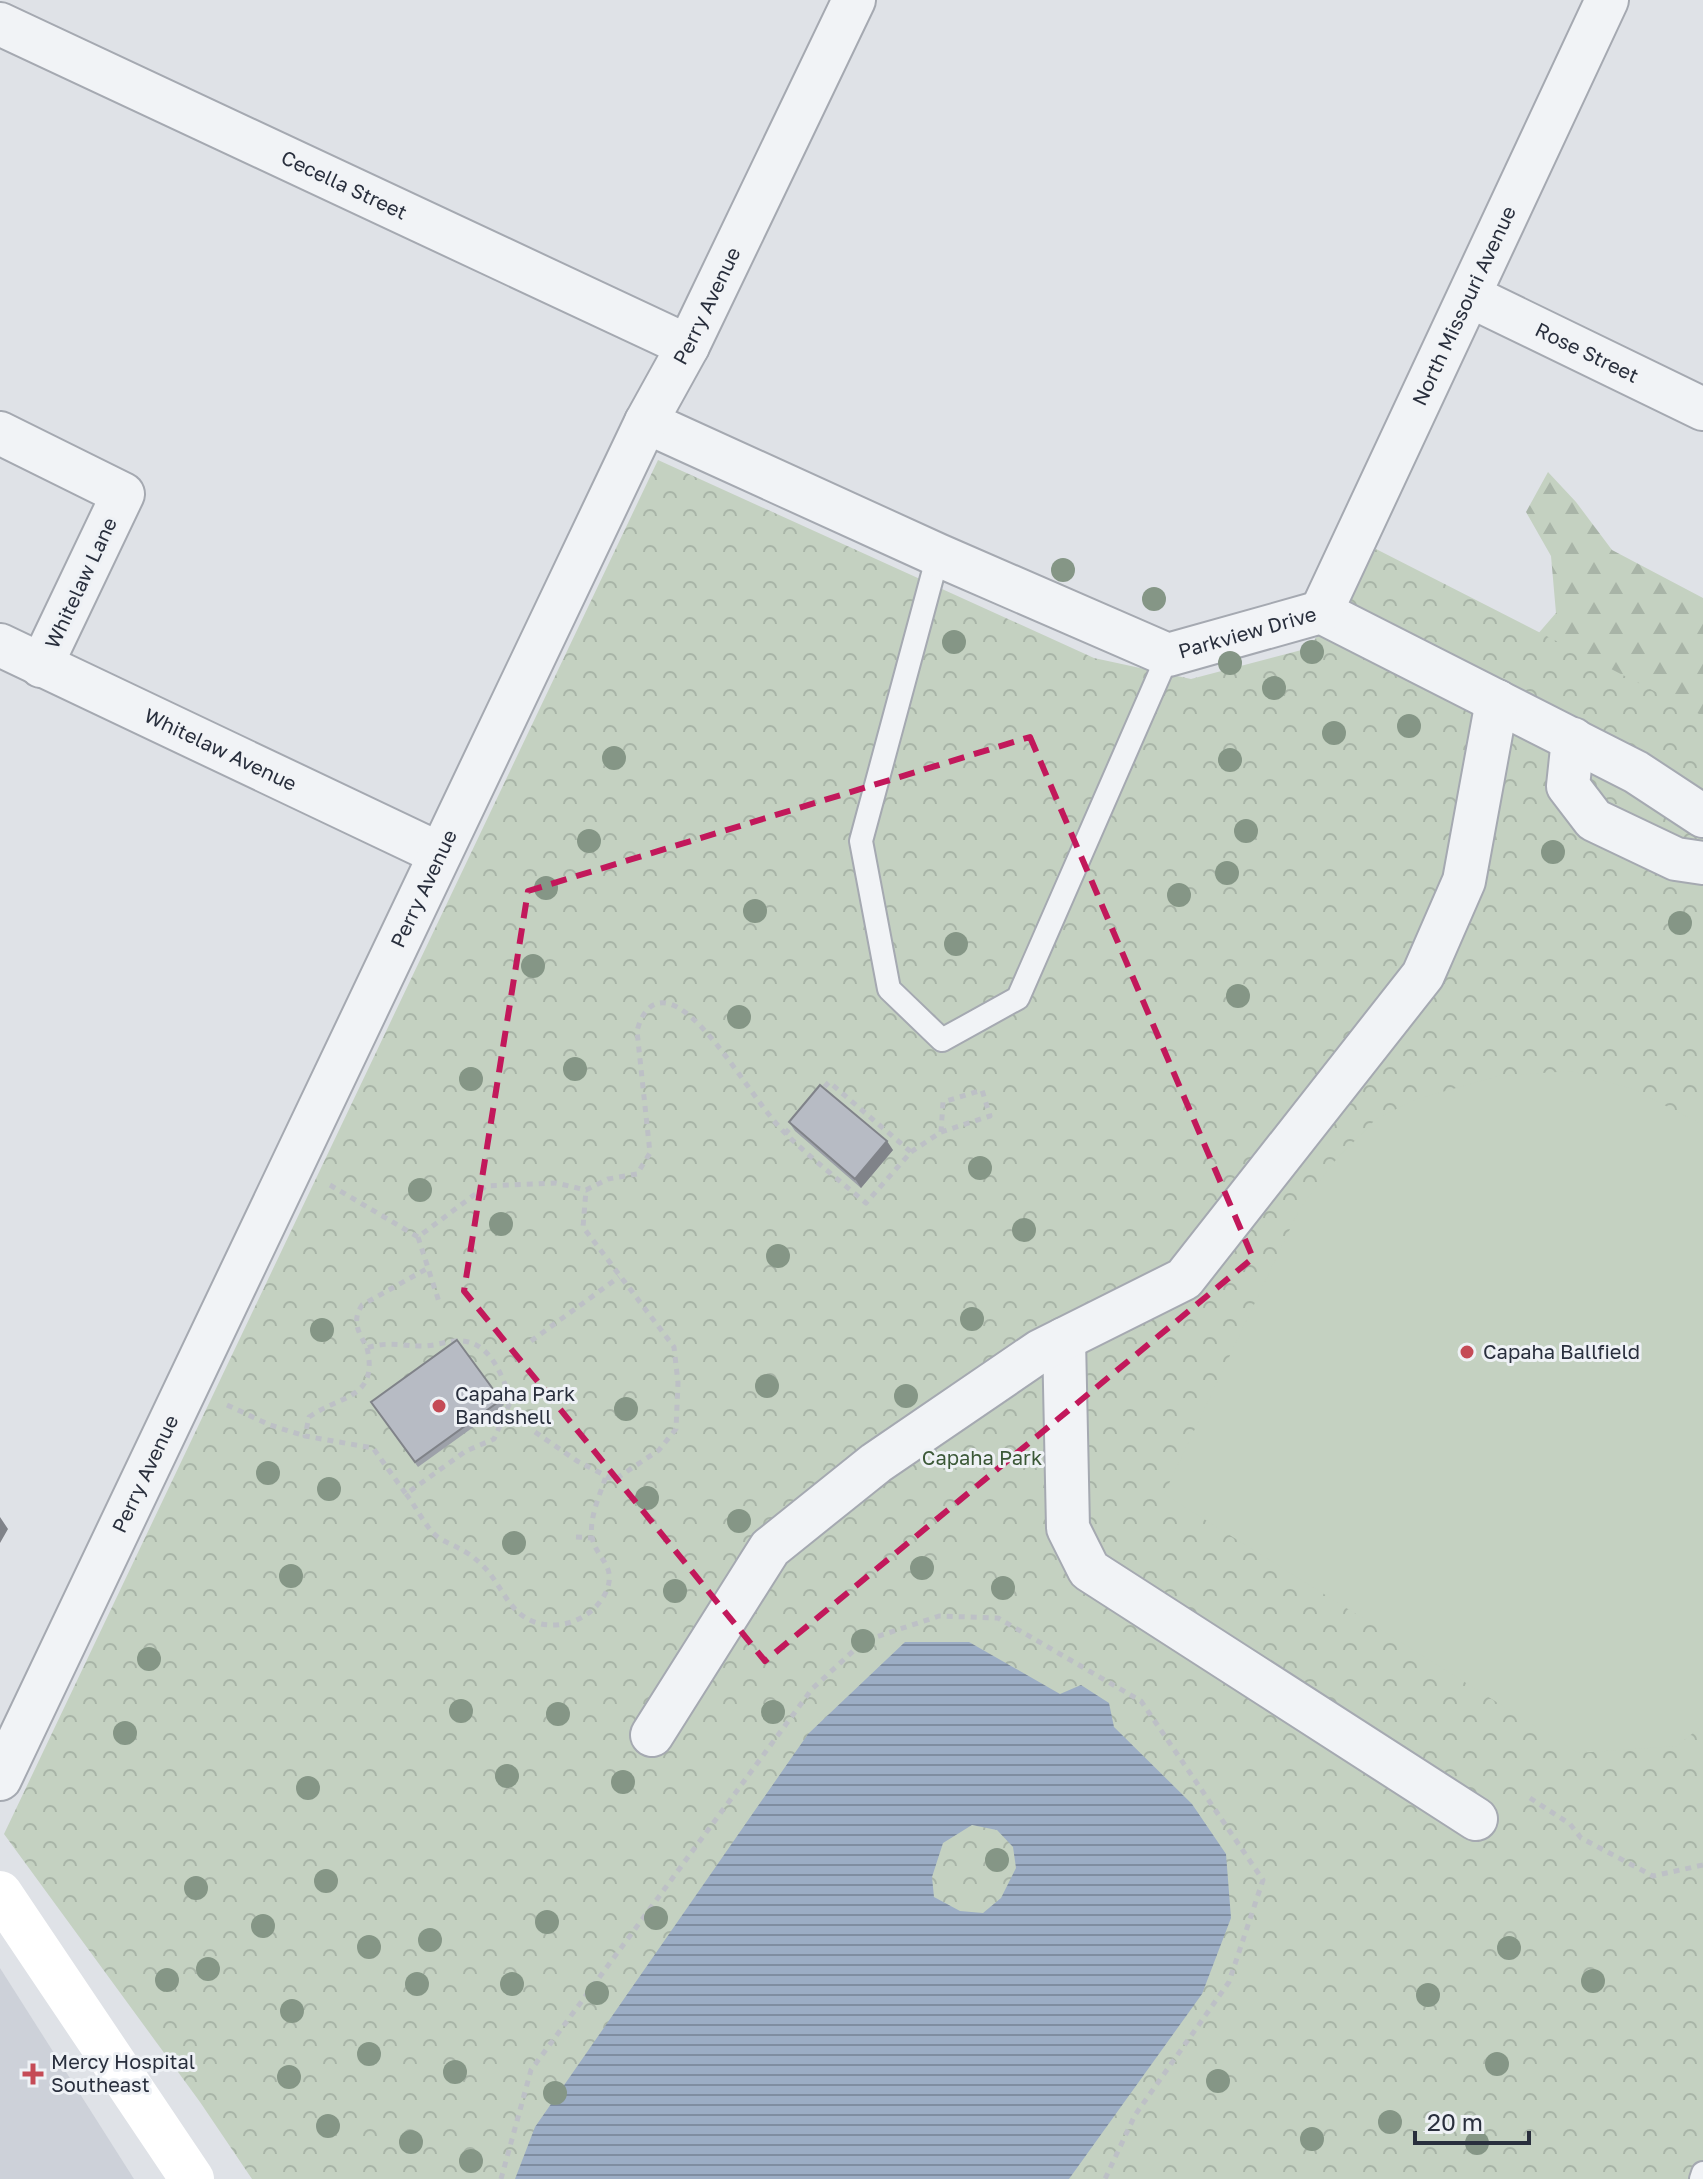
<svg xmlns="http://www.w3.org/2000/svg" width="1703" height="2179" font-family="'Golos Text',sans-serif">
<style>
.built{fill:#cdd1d9}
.forest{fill:url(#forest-firs)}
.park{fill:url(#park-crowns)}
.pitch{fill:#c4d1c1}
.water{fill:url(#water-rules);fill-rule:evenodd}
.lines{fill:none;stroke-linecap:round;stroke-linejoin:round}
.lane-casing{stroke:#a5a9b1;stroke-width:26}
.street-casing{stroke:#a5a9b1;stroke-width:46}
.path{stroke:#bdc0c6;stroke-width:5;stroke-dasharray:6 6;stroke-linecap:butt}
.lane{stroke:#f1f3f6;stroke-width:22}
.street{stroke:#f1f3f6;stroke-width:42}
.secondary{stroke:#fff;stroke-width:44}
.tree{fill:#859686}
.wall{fill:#9da1a9}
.shaded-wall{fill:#808389}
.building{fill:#b7bbc4;stroke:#808389;stroke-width:2}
.marked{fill:none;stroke:#c2185b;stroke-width:6;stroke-dasharray:16 10;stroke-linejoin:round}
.poi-dot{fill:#c54b56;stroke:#eef1f5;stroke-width:3}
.labels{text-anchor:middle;stroke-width:6;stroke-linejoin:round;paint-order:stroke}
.street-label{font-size:20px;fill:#292f3d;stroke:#eef1f5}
.poi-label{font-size:20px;fill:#292f3d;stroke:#eef1f5;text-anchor:start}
.park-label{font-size:20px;fill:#3b5837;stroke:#eef1f5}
</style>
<defs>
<pattern id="forest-firs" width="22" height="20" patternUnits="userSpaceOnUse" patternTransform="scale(2)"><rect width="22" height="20" fill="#c4d1c1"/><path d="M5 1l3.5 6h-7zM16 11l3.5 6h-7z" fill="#a8b4a7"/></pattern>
<pattern id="park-crowns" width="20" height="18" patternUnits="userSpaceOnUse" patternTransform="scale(2)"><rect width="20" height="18" fill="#c4d1c1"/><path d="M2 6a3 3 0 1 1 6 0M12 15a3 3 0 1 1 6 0" fill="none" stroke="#a8b4a7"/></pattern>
<pattern id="water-rules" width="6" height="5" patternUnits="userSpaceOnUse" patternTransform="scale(2)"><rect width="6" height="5" fill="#9cadc5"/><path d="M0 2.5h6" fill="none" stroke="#7f8da1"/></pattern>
</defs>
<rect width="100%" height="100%" fill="#dfe2e7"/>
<!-- built -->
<path class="built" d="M0 1968 134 2179H0Z"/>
<!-- forest -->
<path class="forest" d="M1548 472 1576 502 1612 550 1703 598V733L1511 665 1556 613 1551 556 1526 512Z"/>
<!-- park -->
<path class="park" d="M658 460 1094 658 1191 679 1309 648 1376 549 1703 716V2179H252L200 2102 4 1834Z"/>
<!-- pitch -->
<path class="pitch" d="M1572 1071 1635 1090 1703 1125V1725L1677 1746 1578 1753 1164 1494 1299 1210 1333 1163 1376 1119 1417 1099 1499 1076Z"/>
<!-- water -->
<path class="water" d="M905 1642H969L1060 1694 1081 1685 1109 1703 1114 1727 1192 1804 1226 1854 1231 1918 1202 1994 1069 2179H515L535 2127 808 1734ZM972 1825 997 1830 1013 1847 1016 1868 1001 1898 983 1913 960 1911 934 1897 932 1877 943 1843Z"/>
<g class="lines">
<defs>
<path id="lane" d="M938 555 861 841 889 989 942 1040 1018 998 1168 655
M1701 2179 1703 2173"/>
<g id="street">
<path id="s1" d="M0 24 688 346"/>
<path id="s2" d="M1470 296 1703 409"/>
<path id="s3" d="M646 422 938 555 1168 655 1321 612 1636 772 1703 816"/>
<path d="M0 433 123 494 41 666"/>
<path id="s4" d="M1321 612 1607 0"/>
<path id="s5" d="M0 645 440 854"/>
<path d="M1573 739 1568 786 1594 820 1676 859 1703 863"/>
<path d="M1064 1339 1068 1528 1089 1570 1476 1819"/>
<path d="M652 1735 770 1548 876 1463 1040 1351 1184 1279 1423 975 1464 881 1497 701"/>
<path id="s6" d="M0 1779 646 422 688 346 854 0"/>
</g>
</defs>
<!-- lane casing -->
<use href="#lane" class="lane-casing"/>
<!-- street casing -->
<use href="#street" class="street-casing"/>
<!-- path -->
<path class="path" d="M785 1134 795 1122
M911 1152 941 1132 990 1116 982 1090 943 1102 941 1132
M330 1185 418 1237 486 1186 556 1183 586 1190 608 1179 637 1174 650 1153 637 1031C641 1016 650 998 670 1004 708 1016 755 1105 787 1135 812 1159 840 1181 866 1203L911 1152 829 1082 819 1093
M418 1237 440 1305
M531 1341 619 1277
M367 1348C379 1399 340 1395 309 1417L305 1436 373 1448 406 1494 466 1451 494 1439 511 1400C501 1373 489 1338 455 1341 444 1342 434 1346 423 1346 402 1346 387 1341 367 1348 359 1332 351 1322 362 1305L428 1268
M227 1405 270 1425 305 1436
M535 1432 577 1461 614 1480 659 1450 676 1429 678 1383 674 1347 583 1227 586 1190
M406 1494C416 1506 426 1529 439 1538 456 1548 465 1549 480 1563 496 1577 503 1598 518 1612 545 1637 591 1624 606 1592 617 1567 598 1559 593 1541 587 1522 600 1495 606 1476
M576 1537 593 1538
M1530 1798 1570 1824 1581 1838 1653 1876 1703 1865
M501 2179 531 2070 812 1689 864 1641 939 1616 998 1618 1141 1701 1263 1880 1229 1982 1135 2115 1105 2179"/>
<!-- lane -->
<use href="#lane" class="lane"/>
<!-- street -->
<use href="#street" class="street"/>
<!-- secondary -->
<path class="secondary" d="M0 1893 192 2179"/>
</g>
<!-- trees -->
<g class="tree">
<circle cx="1063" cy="570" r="12"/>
<circle cx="1154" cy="599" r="12"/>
<circle cx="954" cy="642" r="12"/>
<circle cx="1312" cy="652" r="12"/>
<circle cx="1230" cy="663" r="12"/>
<circle cx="1274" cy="688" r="12"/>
<circle cx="1409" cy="726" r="12"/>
<circle cx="1334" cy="733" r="12"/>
<circle cx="614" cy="758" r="12"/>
<circle cx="1230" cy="760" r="12"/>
<circle cx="1246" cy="831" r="12"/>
<circle cx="589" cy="841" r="12"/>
<circle cx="1553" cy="852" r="12"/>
<circle cx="1227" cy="873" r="12"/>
<circle cx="546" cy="888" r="12"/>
<circle cx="1179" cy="895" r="12"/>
<circle cx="755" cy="911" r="12"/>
<circle cx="1680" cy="923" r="12"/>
<circle cx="956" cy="944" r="12"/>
<circle cx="533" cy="966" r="12"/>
<circle cx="1238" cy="996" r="12"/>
<circle cx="739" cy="1017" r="12"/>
<circle cx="575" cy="1069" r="12"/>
<circle cx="471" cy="1079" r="12"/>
<circle cx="980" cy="1168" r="12"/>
<circle cx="420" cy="1190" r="12"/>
<circle cx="501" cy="1224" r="12"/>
<circle cx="1024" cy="1230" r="12"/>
<circle cx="778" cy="1256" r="12"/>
<circle cx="972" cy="1319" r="12"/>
<circle cx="322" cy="1330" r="12"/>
<circle cx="767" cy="1386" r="12"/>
<circle cx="906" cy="1396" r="12"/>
<circle cx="626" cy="1409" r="12"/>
<circle cx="268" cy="1473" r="12"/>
<circle cx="329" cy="1489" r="12"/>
<circle cx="647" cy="1498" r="12"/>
<circle cx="739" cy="1521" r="12"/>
<circle cx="514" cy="1543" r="12"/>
<circle cx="922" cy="1568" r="12"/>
<circle cx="291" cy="1576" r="12"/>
<circle cx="1003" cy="1588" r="12"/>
<circle cx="675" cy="1591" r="12"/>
<circle cx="863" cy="1641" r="12"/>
<circle cx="149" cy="1659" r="12"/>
<circle cx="461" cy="1711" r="12"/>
<circle cx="773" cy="1712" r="12"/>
<circle cx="558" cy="1714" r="12"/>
<circle cx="125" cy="1733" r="12"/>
<circle cx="507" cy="1776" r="12"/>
<circle cx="623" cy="1782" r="12"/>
<circle cx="308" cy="1788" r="12"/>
<circle cx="997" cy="1860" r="12"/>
<circle cx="326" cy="1881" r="12"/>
<circle cx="196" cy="1888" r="12"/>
<circle cx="656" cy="1918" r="12"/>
<circle cx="547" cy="1922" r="12"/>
<circle cx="263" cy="1926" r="12"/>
<circle cx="430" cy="1940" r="12"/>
<circle cx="369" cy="1947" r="12"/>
<circle cx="1509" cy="1948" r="12"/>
<circle cx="208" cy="1969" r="12"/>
<circle cx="167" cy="1980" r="12"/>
<circle cx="1593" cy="1981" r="12"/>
<circle cx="417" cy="1984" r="12"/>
<circle cx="512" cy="1984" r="12"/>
<circle cx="597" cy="1993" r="12"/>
<circle cx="1428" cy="1995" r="12"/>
<circle cx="292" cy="2011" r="12"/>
<circle cx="369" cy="2054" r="12"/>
<circle cx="1497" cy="2064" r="12"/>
<circle cx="455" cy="2072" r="12"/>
<circle cx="289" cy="2077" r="12"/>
<circle cx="1218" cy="2081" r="12"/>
<circle cx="555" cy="2093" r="12"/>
<circle cx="1390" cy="2122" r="12"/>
<circle cx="328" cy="2126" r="12"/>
<circle cx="1312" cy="2139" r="12"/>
<circle cx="411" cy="2142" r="12"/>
<circle cx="1477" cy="2143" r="12"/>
<circle cx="471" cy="2161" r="12"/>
</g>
<!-- wall -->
<path class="wall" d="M789 1122 893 1150 861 1188 795 1131Z
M457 1340 504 1405 418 1467 371 1402Z"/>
<!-- shaded-wall -->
<path class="shaded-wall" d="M887 1141 893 1150 861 1188 855 1179Z
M0 1517 8 1529 0 1543Z"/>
<!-- building -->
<path class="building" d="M820 1085 887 1141 855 1179 789 1122Z
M457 1340 501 1400 415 1462 371 1402Z"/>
<!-- marked area -->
<path class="marked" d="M1030 737 1253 1258 765 1661 464 1291 528 891Z"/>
<!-- markers -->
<g class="poi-dot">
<circle cx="1467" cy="1352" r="8"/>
<circle cx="439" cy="1406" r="8"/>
<path d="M29 2062h8v8h8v8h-8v8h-8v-8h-8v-8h8z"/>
</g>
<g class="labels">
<!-- street labels -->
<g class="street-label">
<text dy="7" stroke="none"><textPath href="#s1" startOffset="380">Cecella Street</textPath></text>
<text dy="7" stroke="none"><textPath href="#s6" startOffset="1634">Perry Avenue</textPath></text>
<text dy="7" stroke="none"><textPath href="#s4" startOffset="338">North Missouri Avenue</textPath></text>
<text dy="7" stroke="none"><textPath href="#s2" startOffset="130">Rose Street</textPath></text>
<text transform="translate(81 583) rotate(-65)" y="7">Whitelaw Lane</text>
<text dy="7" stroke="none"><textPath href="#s3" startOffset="654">Parkview Drive</textPath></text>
<text dy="7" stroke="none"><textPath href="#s5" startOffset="244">Whitelaw Avenue</textPath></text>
<text dy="7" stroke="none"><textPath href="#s6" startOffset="986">Perry Avenue</textPath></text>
<text dy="7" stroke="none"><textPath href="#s6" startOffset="338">Perry Avenue</textPath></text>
</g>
<!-- poi labels -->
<g class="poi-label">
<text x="1483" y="1359">Capaha Ballfield</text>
<text x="455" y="1401">Capaha Park<tspan x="455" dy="23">Bandshell</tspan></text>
<text x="51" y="2069">Mercy Hospital<tspan x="51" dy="23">Southeast</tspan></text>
</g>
<!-- park labels -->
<g class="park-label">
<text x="982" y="1465">Capaha Park</text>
</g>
</g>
<!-- scale -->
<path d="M1415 2131v12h114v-12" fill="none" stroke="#292f3d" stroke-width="4"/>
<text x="1427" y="2131" font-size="24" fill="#292f3d" stroke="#eef1f5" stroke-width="6" paint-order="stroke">20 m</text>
</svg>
